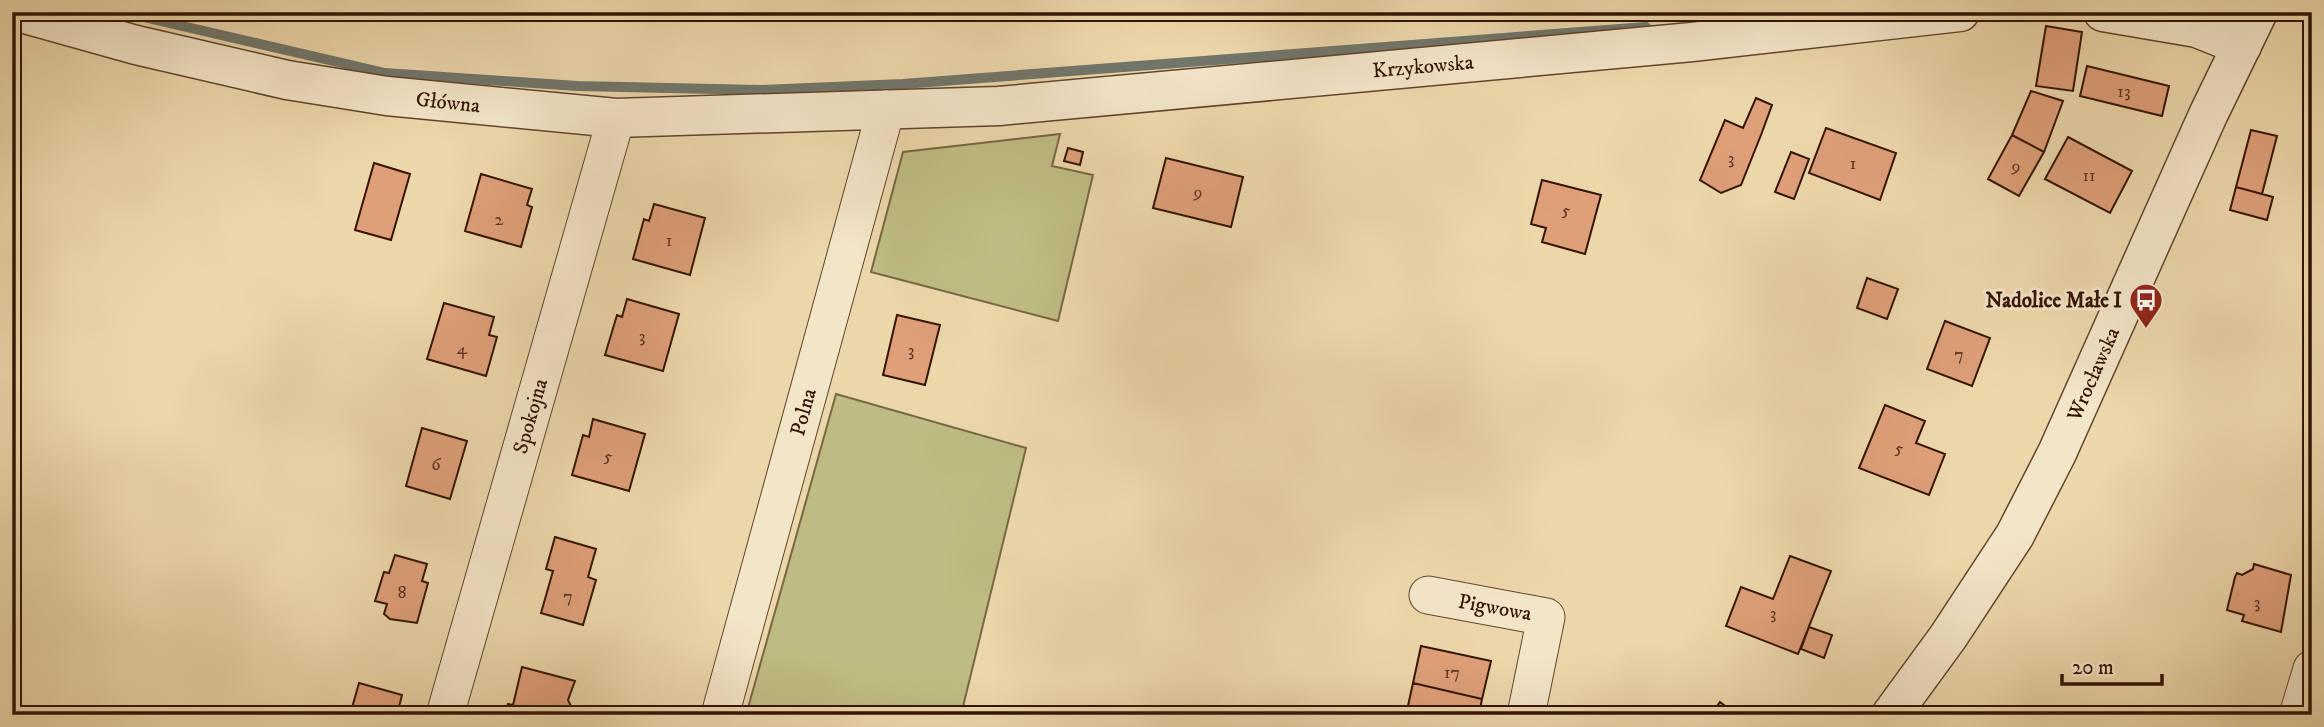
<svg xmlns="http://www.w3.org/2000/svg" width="2324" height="727" font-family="'IM FELL DW Pica',serif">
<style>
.green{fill:#bebc84;stroke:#796844;stroke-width:2}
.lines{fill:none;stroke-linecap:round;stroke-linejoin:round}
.stream{stroke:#71766b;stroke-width:10}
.building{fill:#de9f79;stroke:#341305;stroke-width:2}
.minor-casing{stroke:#62442e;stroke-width:39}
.tertiary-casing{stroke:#62442e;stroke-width:41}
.minor{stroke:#f3e5c8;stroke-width:37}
.tertiary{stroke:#f3e5c8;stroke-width:38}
.labels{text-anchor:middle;stroke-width:6;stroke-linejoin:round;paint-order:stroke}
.number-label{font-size:18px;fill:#5e3622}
.street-label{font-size:21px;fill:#341305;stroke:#f3e5c8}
.poi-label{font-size:21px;font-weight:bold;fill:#341305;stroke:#f3e5c8;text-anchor:end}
</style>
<rect width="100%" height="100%" fill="#ecd7ab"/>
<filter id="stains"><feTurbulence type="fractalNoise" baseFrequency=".00286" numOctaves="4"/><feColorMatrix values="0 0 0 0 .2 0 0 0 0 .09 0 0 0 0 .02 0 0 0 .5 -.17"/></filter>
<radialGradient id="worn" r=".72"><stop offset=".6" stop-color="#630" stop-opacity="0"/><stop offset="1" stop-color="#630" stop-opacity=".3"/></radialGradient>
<!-- green -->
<path class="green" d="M1060 134 1052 166 1093 175 1058 321 871 272 903 152Z
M836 394 1026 448 961 715H746Z"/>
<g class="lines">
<!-- stream -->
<path class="stream" d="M122 12 385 73 577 86 760 90 903 84 1646 27"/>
</g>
<!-- building -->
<path class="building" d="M2046 26 2082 32 2073 91 2036 86Z
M2087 66 2169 86 2162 116 2080 96Z
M2031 91 2063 101 2044 152 2012 135Z
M1756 98 1772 105 1761 135 1741 185 1721 193 1700 180 1725 120 1743 128Z
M1826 128 1896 153 1880 200 1809 173Z
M2251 130 2277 136 2262 194 2236 187Z
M2012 135 2044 152 2019 196 1988 179Z
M2068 137 2132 171 2110 213 2045 179Z
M1068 148 1083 152 1080 165 1064 161Z
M1791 152 1809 159 1794 199 1775 192Z
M1166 158 1243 177 1231 227 1153 208Z
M374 163 410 174 391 240 355 230Z
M481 174 532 189 527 205 532 207 521 247 465 231Z
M1542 180 1601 195 1585 254 1542 242 1546 228 1531 224Z
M2236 187 2273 197 2267 220 2230 210Z
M654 204 705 218 690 275 633 259 644 219 649 221Z
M1867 278 1898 289 1887 319 1857 308Z
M627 299 679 314 663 371 605 355 617 315 622 317Z
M444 303 494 317 489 335 497 337 486 376 427 359Z
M897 315 940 325 925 385 883 375Z
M1945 321 1990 338 1972 386 1927 369Z
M1885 405 1925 421 1916 443 1945 454 1929 495 1859 468Z
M593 419 645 434 629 491 572 475 583 435 589 437Z
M422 428 467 441 450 499 406 486Z
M555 537 596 549 588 577 596 580 583 625 541 613 553 571 546 569Z
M395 555 427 564 422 581 428 583 417 623 390 619 384 614 387 604 375 601 384 572 389 573Z
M1790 556 1831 571 1798 654 1726 626 1741 587 1773 599Z
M2254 564 2291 575 2281 632 2242 621 2244 615 2227 610 2235 577 2237 573 2242 575 2253 569Z
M1809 627 1832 635 1824 658 1801 649Z
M1421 646 1491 661 1482 699 1413 683Z
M522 667 575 681 568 700 571 706 569 715H505L508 704 513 705Z
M359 683 402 695 397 715H350Z
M1413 683 1482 699 1479 715H1406Z
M1720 702 1737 715H1711Z"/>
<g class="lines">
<defs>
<path id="minor" d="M1428 595 1546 617 1526 715
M445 715 616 118
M720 715 886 109
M2298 715 2312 669"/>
<path id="tertiary" d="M18 12 136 45 287 80 387 96 616 118 999 106 1692 42 1960 12
M2103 12 2197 28 2242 46
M1891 715 1948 637 2015 535 2057 453 2208 115 2258 12"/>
</defs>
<!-- minor casing -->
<use href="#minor" class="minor-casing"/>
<!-- tertiary casing -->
<use href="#tertiary" class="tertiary-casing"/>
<!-- minor -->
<use href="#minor" class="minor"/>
<!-- tertiary -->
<use href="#tertiary" class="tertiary"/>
</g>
<!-- icons -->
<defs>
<symbol id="bus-pin" viewBox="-11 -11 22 30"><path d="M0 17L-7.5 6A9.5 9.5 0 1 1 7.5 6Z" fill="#8f2418" stroke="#f3e5c8"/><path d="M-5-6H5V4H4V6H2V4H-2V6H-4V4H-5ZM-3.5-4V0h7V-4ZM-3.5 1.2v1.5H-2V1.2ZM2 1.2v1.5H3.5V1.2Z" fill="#fff"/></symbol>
</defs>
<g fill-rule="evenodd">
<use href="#bus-pin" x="2127" y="281" width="38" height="52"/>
</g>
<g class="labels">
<!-- number labels -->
<g class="number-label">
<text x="2124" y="97">13</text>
<text x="1731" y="164">3</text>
<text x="1853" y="169">1</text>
<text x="2016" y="172">9</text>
<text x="2089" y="181">11</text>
<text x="1198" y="198">9</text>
<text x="1566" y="216">5</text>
<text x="499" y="225">2</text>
<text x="669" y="246">1</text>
<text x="642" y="342">3</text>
<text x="462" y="354">4</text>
<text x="911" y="356">3</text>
<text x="1959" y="360">7</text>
<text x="1899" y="454">5</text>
<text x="608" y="462">5</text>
<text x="436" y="470">6</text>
<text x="402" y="598">8</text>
<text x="568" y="602">7</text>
<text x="2257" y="608">3</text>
<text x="1773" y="619">3</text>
<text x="1452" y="678">17</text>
</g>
<!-- street labels -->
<g class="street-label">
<text transform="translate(1423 66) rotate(-5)" y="7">Krzykowska</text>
<text transform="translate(448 102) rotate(6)" y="7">Główna</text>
<text transform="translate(2093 374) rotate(-66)" y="7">Wrocławska</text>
<text transform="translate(803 412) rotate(-75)" y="7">Polna</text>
<text transform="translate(530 416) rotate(-74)" y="7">Spokojna</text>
<text transform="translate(1495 607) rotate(10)" y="7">Pigwowa</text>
</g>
<!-- poi labels -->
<g class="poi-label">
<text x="2122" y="307">Nadolice Małe I</text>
</g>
</g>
<!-- margin -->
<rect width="2324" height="727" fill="none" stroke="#ecd7ab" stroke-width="42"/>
<rect x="14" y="14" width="2296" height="699" fill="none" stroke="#341305" stroke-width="3.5"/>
<rect x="21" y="21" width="2282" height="685" fill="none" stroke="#341305" stroke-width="2"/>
<!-- scale -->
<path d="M2062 674v10h100v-10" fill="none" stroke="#341305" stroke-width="3.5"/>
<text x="2072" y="674" font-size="21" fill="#341305" stroke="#f3e5c8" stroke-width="5" paint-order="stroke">20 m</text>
<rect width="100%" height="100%" filter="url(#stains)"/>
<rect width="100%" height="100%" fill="url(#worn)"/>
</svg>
